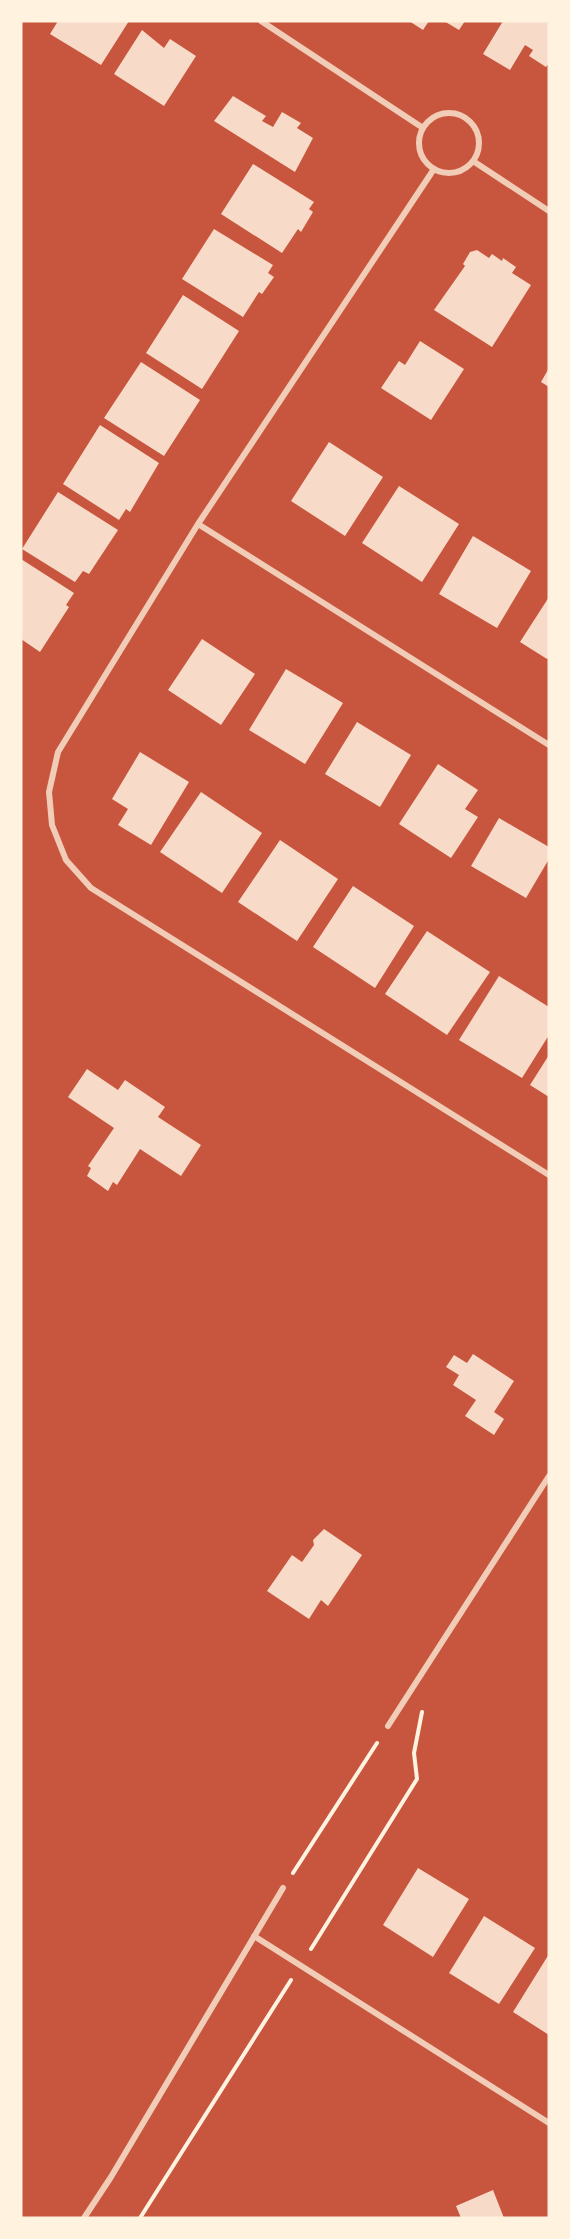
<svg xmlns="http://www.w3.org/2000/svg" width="570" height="2239" font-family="'Source Sans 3',sans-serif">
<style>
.building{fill:#f7dbc8}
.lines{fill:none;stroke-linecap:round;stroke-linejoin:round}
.path{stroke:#fff3e0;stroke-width:4}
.minor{stroke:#f1ccb7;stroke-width:6}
</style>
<rect width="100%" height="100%" fill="#c8553d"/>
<!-- building -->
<path class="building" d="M58 21H129L101 65 50 34Z
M409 21H429L423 30Z
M444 21H465L459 30Z
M503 21H549V63L546 67 529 56 533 50 525 45 510 70 483 54Z
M142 30 164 48 170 39 196 56 164 106 114 74Z
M233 96 266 116 262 121 273 127 282 112 301 123 297 128 313 138 295 172 214 121Z
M253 164 314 202 309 209 313 212 301 232 298 229 282 253 221 214Z
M214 229 273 265 268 273 274 277 262 294 259 292 243 317 182 279Z
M477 250 489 258 492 254 502 261 503 258 516 267 512 273 531 285 492 347 434 310 465 266 463 264 470 252Z
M183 295 239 331 202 389 146 353Z
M420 341 464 369 431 420 381 388 399 361 405 365Z
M141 362 200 400 164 456 104 418Z
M549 368V387L541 382Z
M100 425 159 463 130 512 126 509 119 520 63 484Z
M329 442 383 477 345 536 291 501Z
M399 486 459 524 422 582 362 543Z
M58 492 118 530 89 574 83 571 75 582 22 549Z
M473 536 531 571 497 628 439 594Z
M21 559 74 593 66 605 69 607 40 652 21 639Z
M549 597V657L547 659 520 642Z
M202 639 255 674 221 725 168 690Z
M286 669 343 703 305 764 249 730Z
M357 722 411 755 380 807 325 774Z
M140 752 189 782 151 845 118 825 128 809 112 799Z
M438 764 478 790 465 809 478 817 451 858 399 824Z
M201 792 262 833 222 893 160 852Z
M499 818 549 847V859L526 898 471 866Z
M280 840 338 879 297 941 238 902Z
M353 886 414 926 375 988 313 947Z
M427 931 490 972 447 1035 385 994Z
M499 976 549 1007V1035L522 1078 459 1040Z
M549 1055V1097L530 1085Z
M87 1069 118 1090 125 1080 165 1107 158 1117 201 1145 181 1176 140 1149 117 1185 113 1182 108 1191 87 1176 91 1168 88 1166 114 1128 68 1097Z
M473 1354 514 1381 494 1412 504 1419 494 1435 465 1416 476 1400 453 1385 459 1375 446 1367 454 1355 467 1363Z
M324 1529 362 1555 328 1606 321 1600 309 1619 267 1591 292 1555 302 1562 314 1545 313 1540Z
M418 1868 469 1899 433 1957 383 1925Z
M484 1916 535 1948 499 2004 449 1973Z
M549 1954V2035L513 2012Z
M493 2190 504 2218H461L456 2206Z"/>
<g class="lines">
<!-- path -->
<path class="path" d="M293 1873 377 1743
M311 1949 417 1779 414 1753 422 1712
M140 2218 291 1980"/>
<!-- minor -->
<path class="minor" d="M261 21 423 128
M419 143a30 30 0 1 1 60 0a30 30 0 1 1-60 0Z
M473 161 549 211
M434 169 198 524 58 752 49 792 52 825 66 860 91 888 549 1175
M198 524 549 745
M388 1726 549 1476
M254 1936 549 2123
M84 2218 111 2177 283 1888"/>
</g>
<!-- border -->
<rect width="570" height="2239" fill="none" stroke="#fff3e0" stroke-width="45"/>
</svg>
